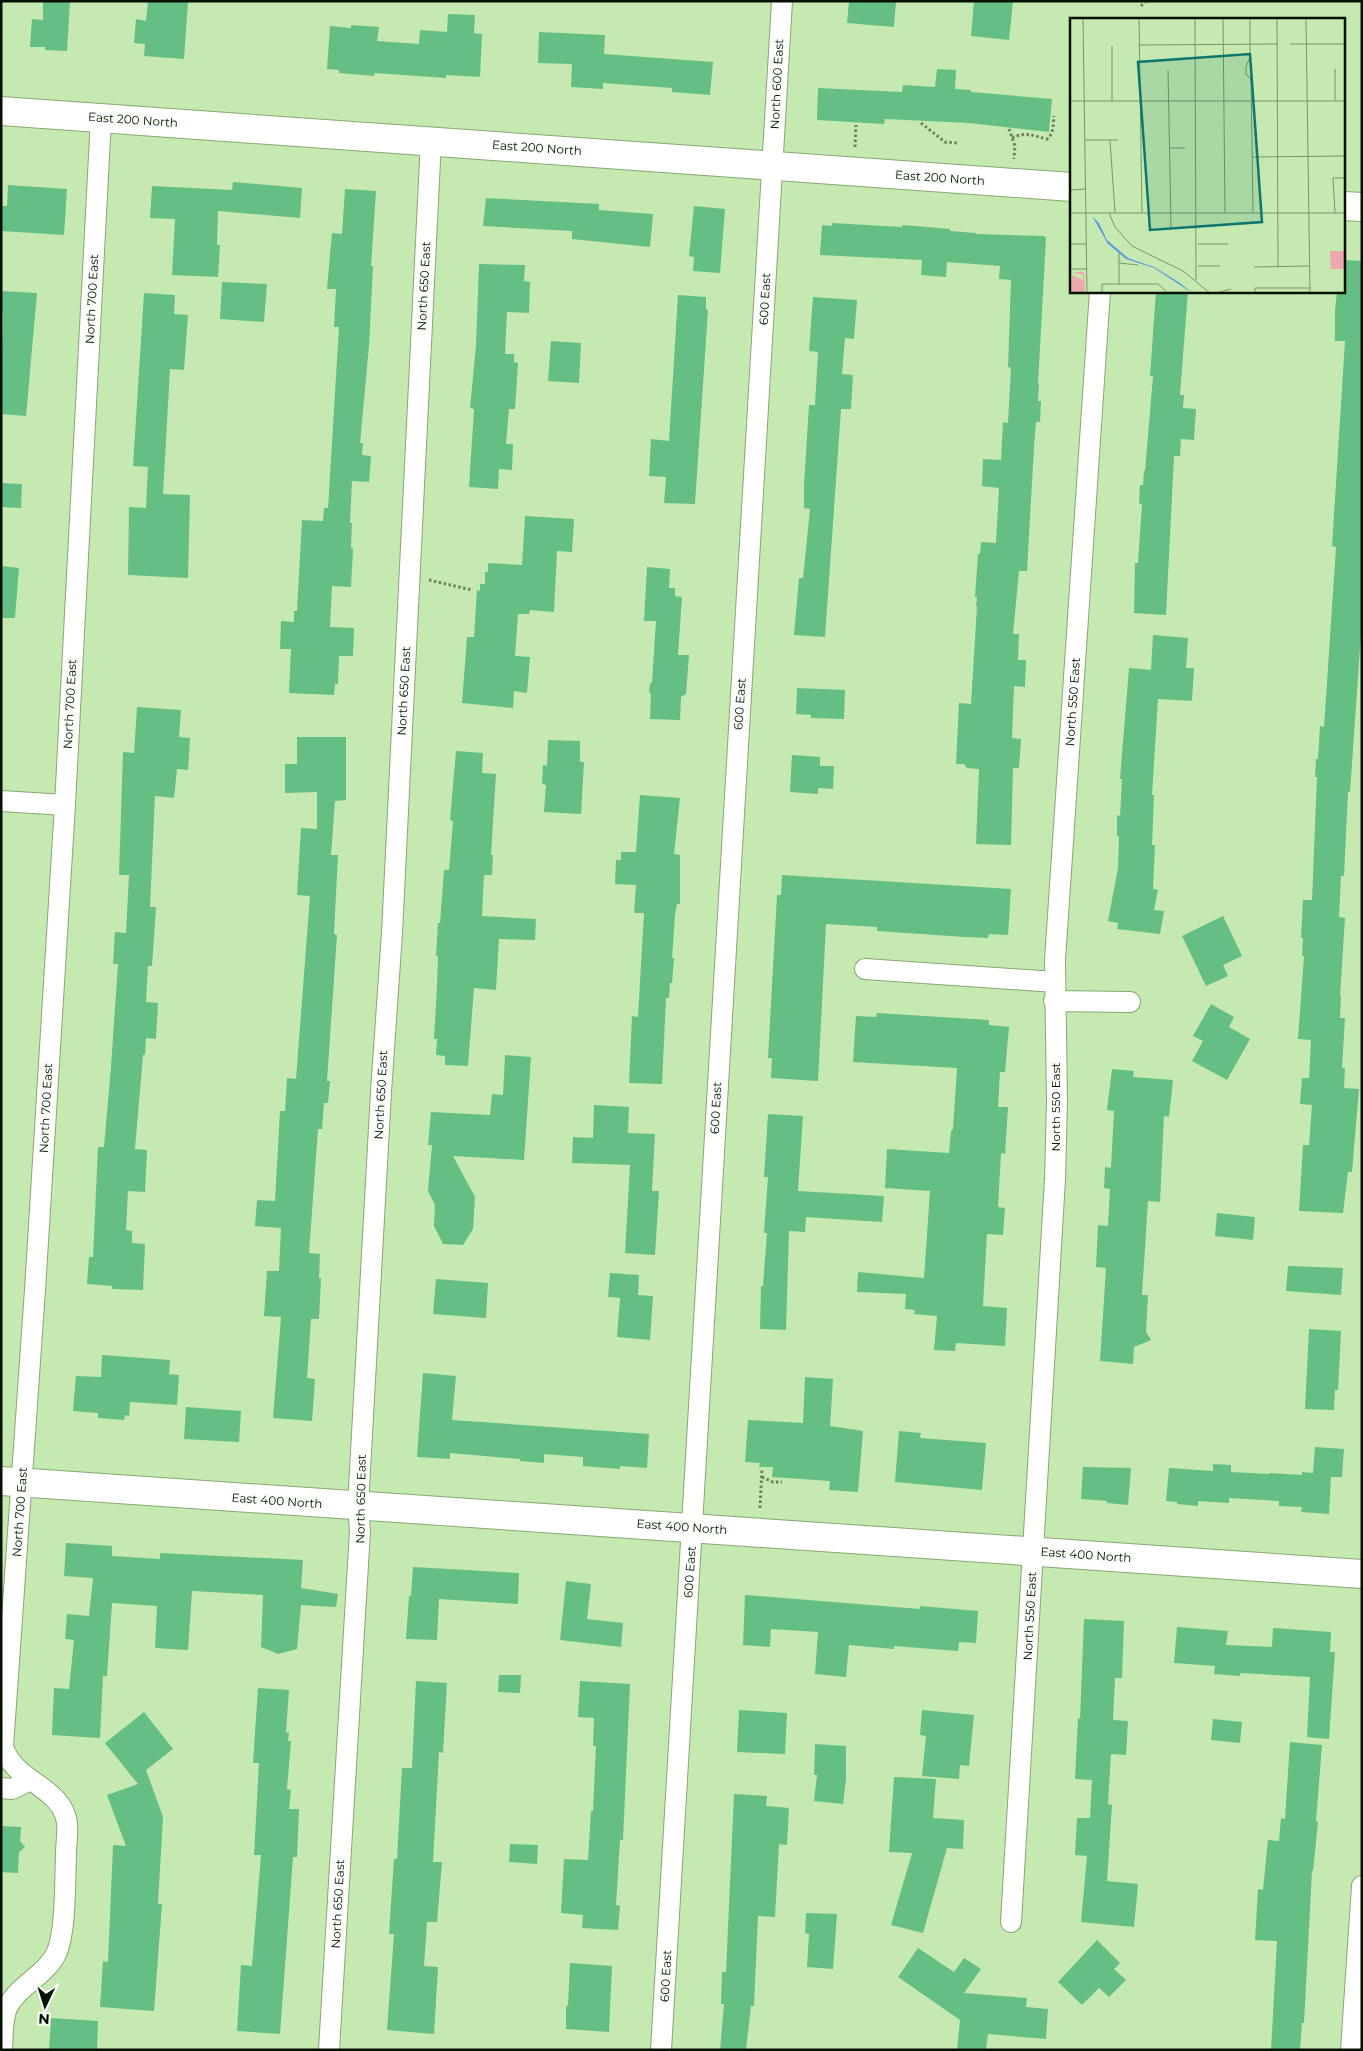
<svg xmlns="http://www.w3.org/2000/svg" width="1363" height="2051" font-family="Montserrat,sans-serif">
<style>
.building{fill:#65bf85}
.lines{fill:none;stroke-linecap:round;stroke-linejoin:round}
.street-casing{stroke:#87a872;stroke-width:22}
.secondary-casing{stroke:#87a872;stroke-width:30}
.path{stroke:#6b835d;stroke-width:3;stroke-dasharray:2.5 2.5;stroke-linecap:butt}
.street{stroke:#fff;stroke-width:20}
.secondary{stroke:#fff;stroke-width:28}
.labels{text-anchor:middle;stroke-width:5;stroke-linejoin:round;paint-order:stroke}
.street-label{font-size:12px;fill:#061101;stroke:#fafef8}
.inset-road{fill:none;stroke:#79936a;stroke-width:1}
.view{fill:#0f766e;fill-opacity:0.15;stroke:#0f766e;stroke-width:2.5}
.inset-edge{fill:none;stroke:#061101;stroke-width:2.5}
</style>
<rect width="100%" height="100%" fill="#c5e9b0"/>
<!-- building -->
<path class="building" d="M43 1H70L67 51 45 50V47H30L32 19 43 20Z
M148 1 188 2 184 59 144 56 145 44 134 43 136 19 146 21Z
M849 1H896L894 27 847 23Z
M974 1H1013L1009 40 971 36Z
M448 14 475 15 474 33 482 34 480 77 446 75V78L375 73 374 76 339 73V70L327 69 330 26 351 28V25L379 27 377 41 419 44 420 30 447 32Z
M539 32 605 35 604 54 713 62 710 95 672 92V88L603 83V89L571 87 572 64 538 63Z
M937 69 956 70 955 89 971 90V92L1052 99 1049 132 969 123 885 119 884 124 817 120 818 88 902 92 903 85 935 87Z
M233 182 302 188 300 218 218 211 217 245H220L218 277 172 275 175 219 150 218 152 186 232 190Z
M8 185 67 189 64 235 1 231 2 206H7Z
M345 189 376 191 371 266H373L369 346 360 443H363L362 455 371 456 369 482 352 481 350 523H352L351 548 353 549 351 587 332 586 330 627 354 628 353 656H339L338 684H335L334 695 289 693 291 649H280L281 621 294 622V611H297L302 520 323 521 324 508H328L339 327H334L336 289H327L332 233 342 234Z
M486 198 599 204V210L653 214 650 247 572 239V231L483 226Z
M694 206 725 209 720 273 693 271 694 257 689 256Z
M832 223 902 227 903 225 950 229V231L976 233V234L1044 236 1046 238 1038 384H1039L1038 401H1041L1040 422H1036L1034 447 1027 571H1019L1013 634H1019L1018 660H1026L1025 687 1014 686 1012 738 1021 739 1019 768H1013L1011 845 976 844 979 769 967 768 964 764H956L959 703 971 704 977 606H976L977 597H975L978 554H980L981 542 996 543 999 488 982 486 983 459 1001 460 1003 422 1008 423 1011 368 1008 367 1011 280 999 279 1000 266 947 262 946 277 921 275 922 260 820 255 822 225 832 226Z
M1344 260 1362 261V620L1350 792H1348L1344 876H1341L1339 917 1345 918 1340 996H1341L1340 1018H1345L1342 1068H1345L1344 1088 1359 1089 1352 1172H1348L1343 1213 1299 1211 1303 1145H1309L1312 1105 1300 1104 1302 1078H1309L1311 1040 1298 1039 1304 956H1302L1303 938H1301L1303 900H1312L1317 777H1315L1316 759H1318L1320 726 1324 727 1336 547 1332 546 1345 341H1335V311L1337 291H1344Z
M479 264 525 265 524 281 530 282 529 313 507 312 505 354H514V362L518 363 515 409H509L506 444H513L512 470 499 469 498 489 469 487 474 409 470 408 476 345Z
M222 282 267 284 264 322 220 319Z
M1 291 37 293 26 416 1 414 3 312H1Z
M1156 291H1188L1180 395H1184L1183 408 1196 409 1194 440 1181 439 1180 456H1174L1166 615 1134 613 1135 563H1138L1142 504H1139L1140 485H1143L1144 471H1145L1153 376H1150Z
M144 293 175 295 174 314 188 315 184 370 170 369 163 494 190 495 188 578 128 575 129 507 146 508 148 467 133 466Z
M678 295 706 297V309L708 310 695 504 664 503 666 477 649 476 651 439 669 441Z
M813 297 857 300 854 339 845 338 842 374 853 375 851 409H841L825 637 794 635 799 578H803L810 509 804 508V485L809 405H815L818 352 809 351Z
M551 341 581 343 579 383 548 381Z
M1 483 22 484 21 508 1 507Z
M525 516 574 519 572 552 557 551 554 612 530 610 529 614H518L515 656 530 657 527 693 514 691 513 708 462 703 467 637H474L477 590 480 591V584H485V572H488V563L522 565Z
M1 566 19 568 15 618H1Z
M647 567 670 569 669 588H675V596L682 597 678 655H689L686 694 681 697 680 720 650 719 651 694 649 692 650 684 652 682 656 621H644Z
M1153 635 1188 638 1186 668H1194L1192 701 1158 699 1152 795H1154L1152 845H1155L1153 889 1158 890 1154 910 1164 911 1160 934 1117 929 1118 923 1108 921 1118 868 1119 836H1117V815L1120 816 1122 779H1120L1129 668 1151 670Z
M797 688 845 690 844 719 811 718V715L796 714Z
M137 707 181 710 179 737 190 738 188 770 177 769 174 798 155 796 150 907H156L152 966H148L146 1002 158 1003 156 1039 146 1038 145 1055H143L135 1149 147 1150 145 1192 128 1191 126 1230 132 1231V1243L145 1244 143 1290 112 1289V1286L87 1284 89 1257H93L98 1147H104L111 1067 118 964H113L115 932 126 933 129 875H119L123 752 134 753Z
M297 737H346V800L335 801 331 855H338L334 934 337 935 327 1081H330L328 1103H324L322 1129H318L309 1253 320 1254 319 1278H321L319 1319H311L307 1378 315 1379 312 1421 273 1418 281 1317 264 1316 267 1271H279L281 1228 255 1226 257 1200 275 1201 280 1111H285L287 1078 296 1079 310 896 297 895 301 828 317 829V792L285 793V764H297Z
M548 740 580 741V762H584L581 814 544 812 546 785 542 784 543 765 547 766Z
M456 751 483 753 482 773 496 774 491 855H493L492 875H484L482 916 536 919 535 940 499 939 496 990 474 988 468 1066 445 1065V1056L436 1055 437 1039H434L437 986 438 956H436L438 923H440L444 870H449L453 821 450 820Z
M792 755 820 757V766H834L833 789 818 788V794L790 792Z
M640 795 680 798 674 854 680 855V904H677L675 915 672 958H674L672 983H670L669 998H666L662 1084 629 1083 632 1016 638 1017 644 913H634L636 885 615 884 616 860H621V852H636Z
M782 875 1011 889 1008 935 989 934 988 938 965 937 877 931V927L826 924 818 1081 771 1078 772 1058H768L777 895H781Z
M1223 916 1242 956 1223 965 1228 976 1206 986 1182 936Z
M1211 1004 1234 1017 1229 1027 1250 1039 1227 1080 1192 1061 1203 1041 1193 1036Z
M877 1013 989 1020V1025L1009 1027 1005 1072H1000L998 1107H1008L1005 1154 1001 1153 998 1207 1005 1208 1003 1235 987 1234 983 1306 1007 1308 1005 1346 956 1343 955 1351 934 1350 937 1316 914 1314 915 1310 905 1309 906 1294 857 1292 858 1272 924 1278 930 1191 885 1188 887 1149 949 1153 951 1131 953 1129 957 1068 853 1062 856 1016 876 1017Z
M505 1055 531 1057 524 1160 453 1156 475 1197 473 1229 463 1245 443 1244 434 1226 435 1205 428 1191 432 1145H428L431 1112 490 1115 492 1094 503 1095Z
M1112 1069 1134 1071 1133 1077 1173 1080 1169 1117 1164 1116 1160 1202 1148 1201 1142 1295H1148L1146 1332 1151 1340 1134 1347 1133 1364 1100 1361 1106 1268 1096 1267 1098 1225 1108 1226 1110 1189 1104 1188 1105 1167 1111 1168 1114 1111 1107 1110Z
M594 1105 629 1107 628 1133 655 1134 652 1191H659L655 1255 625 1253 630 1165 572 1163 573 1137 593 1138Z
M768 1114 803 1116 798 1191 884 1196 882 1222 806 1217 805 1232 789 1231 786 1330 760 1329 761 1286H763L764 1272 767 1233H764L768 1177H764Z
M1217 1213 1255 1217 1253 1240 1215 1236Z
M1288 1266 1343 1268 1341 1295 1286 1291Z
M610 1273 639 1275 638 1295 653 1296 650 1340 617 1337 620 1298 608 1297Z
M436 1279 488 1283 486 1318 433 1314Z
M1309 1329 1341 1331 1338 1390H1335L1334 1410 1305 1409Z
M102 1355 170 1360 169 1374 179 1375 177 1405 130 1402 129 1416 125 1415 124 1420 98 1418V1413L73 1411 76 1376 101 1377Z
M423 1373 456 1376 452 1420 649 1434 647 1468 620 1466V1469L583 1466V1457L544 1454V1463L520 1461V1459L450 1453V1459L417 1457Z
M805 1377 833 1379 830 1426 863 1431 858 1492 829 1490 830 1481 772 1477 773 1467H759L760 1463 745 1462 748 1420 803 1423Z
M186 1407 241 1411 239 1442 184 1439Z
M899 1431 921 1433 920 1438 986 1443 982 1490 895 1482Z
M1315 1447 1344 1449 1342 1477H1331L1329 1514 1301 1512 1302 1507 1279 1506V1501L1229 1498V1503L1198 1501V1506L1177 1504V1502L1166 1501 1169 1468 1213 1471V1464L1231 1465V1472L1269 1474V1473L1302 1475V1472L1313 1473Z
M1083 1467 1131 1468 1128 1505 1107 1503V1501L1081 1499Z
M66 1543 112 1546V1556L160 1559V1553L303 1560 301 1588 338 1594 336 1607 301 1605 297 1649 278 1654 261 1647 263 1595 192 1591 188 1650 155 1648 157 1606 112 1603 107 1676H103L100 1738 52 1735 54 1688 69 1689 74 1640 65 1639 67 1614 89 1616 93 1578 64 1576Z
M413 1567 519 1573 518 1604 439 1599 437 1640 406 1639 409 1596H411Z
M566 1581 591 1584 587 1619 623 1623 621 1647 560 1640Z
M745 1595 920 1609V1606L978 1611 976 1643 959 1642 958 1651 894 1646V1649L849 1645 846 1677 815 1674 818 1632 771 1629 770 1647 743 1645Z
M1084 1619 1124 1621 1122 1678H1115L1113 1720 1128 1721 1126 1755 1111 1754 1108 1804 1112 1805 1107 1881 1138 1884 1134 1927 1081 1922 1087 1856 1075 1855 1077 1818H1090L1092 1780 1075 1779 1078 1718 1080 1719Z
M1177 1627 1228 1631 1226 1645 1272 1647 1273 1628 1331 1632 1330 1652H1335L1329 1739 1307 1737 1310 1677 1240 1673V1676L1214 1674 1215 1666 1174 1663Z
M499 1675H521L520 1693 498 1692Z
M416 1681 447 1683 443 1753 439 1752 433 1862H442L437 1922H427L424 1966 438 1967 434 2034 387 2030 394 1934H389L394 1859H397L402 1768H412Z
M580 1681 630 1684 623 1840H620L616 1905 620 1906 618 1930 582 1928 583 1915 561 1913 564 1859 588 1860 591 1811H593L596 1746H593L594 1718 578 1717Z
M258 1688 289 1690 286 1733 289 1732 288 1741H291L287 1789 291 1790 289 1809H299L297 1857H293L280 2034 237 2031 241 1965 252 1966 261 1855H254L259 1763H253Z
M739 1710 787 1713 785 1754 737 1752Z
M922 1710 974 1715 969 1766 960 1765 959 1779 922 1776 926 1736 920 1735Z
M144 1712 173 1749 146 1770 163 1817 158 1904H162L154 2011 100 2007 103 1961 108 1962 113 1845 126 1846 107 1795 138 1784 105 1743Z
M1213 1719 1242 1722 1240 1743 1211 1740Z
M1290 1742 1322 1745 1316 1821 1318 1822 1313 1871H1312L1304 2023H1302L1300 2050H1271L1277 1941 1255 1940 1258 1889 1263 1890 1268 1840 1279 1841 1281 1818 1285 1819Z
M815 1744 846 1746V1779L843 1804 814 1801 817 1775H814Z
M894 1777 936 1779 933 1818 964 1820 963 1849 947 1848 923 1933 891 1925 912 1853 889 1852Z
M734 1794 767 1796 766 1806 789 1808 787 1845 779 1844 775 1917 758 1916 754 2006H751L746 2050H720L724 2004H721L722 1972H726Z
M1 1826 21 1827 20 1841 25 1847 19 1852 18 1873 1 1872Z
M510 1844 538 1845 537 1864 509 1862Z
M806 1913 837 1914 833 1969 807 1967 809 1934 805 1933Z
M1097 1940 1120 1963 1114 1969 1126 1980 1109 1997 1099 1988 1082 2005 1058 1982Z
M918 1948 954 1972 964 1958 981 1969 964 1993 1027 1998 1026 2007 1048 2009 1046 2039 988 2034 986 2050H957L960 2020 898 1977Z
M570 1963 612 1966 609 2032 566 2029V2007L568 2005Z
M51 2018 98 2021 97 2050H49Z"/>
<g class="lines">
<defs>
<path id="street" d="M1 801 65 805
M865 969 1055 982
M1054 1001 1130 1002
M1 1788 12 1789 30 1780
M1011 1922 1055 1179 1057 1102 1055 960 1100 291
M2 2050C3 2037 2 2020 7 2008 18 1985 46 1976 57 1952 66 1930 65 1879 66 1854 66 1844 68 1833 67 1823 62 1786 15 1783 3 1747L35 1290 65 805 101 118
M329 2050 360 1531 358 1506 381 1092 392 933 431 140
M661 2050 782 1
M1351 2050 1362 1886"/>
<path id="secondary" d="M1 111 1072 187
M1344 206 1362 207
M1 1481 1362 1574"/>
</defs>
<!-- street casing -->
<use href="#street" class="street-casing"/>
<!-- secondary casing -->
<use href="#secondary" class="secondary-casing"/>
<!-- path -->
<path class="path" d="M1141 6 1146 1
M921 123 945 142 958 143
M1009 129 1015 146 1014 159
M1012 138C1026 131 1033 136 1047 139 1054 133 1053 125 1054 116
M855 147 856 125
M429 580 472 590
M762 1477 773 1482H782
M760 1508 762 1469"/>
<!-- street -->
<use href="#street" class="street"/>
<!-- secondary -->
<use href="#secondary" class="secondary"/>
</g>
<g class="labels">
<!-- street labels -->
<g class="street-label">
<text transform="translate(777 84) rotate(-87)" y="4">North 600 East</text>
<text transform="translate(133 120) rotate(4)" y="4">East 200 North</text>
<text transform="translate(537 148) rotate(4)" y="4">East 200 North</text>
<text transform="translate(940 178) rotate(4)" y="4">East 200 North</text>
<text transform="translate(424 286) rotate(-87)" y="4">North 650 East</text>
<text transform="translate(92 299) rotate(-87)" y="4">North 700 East</text>
<text transform="translate(765 299) rotate(-87)" y="4">600 East</text>
<text transform="translate(404 691) rotate(-87)" y="4">North 650 East</text>
<text transform="translate(1073 702) rotate(-86)" y="4">North 550 East</text>
<text transform="translate(70 704) rotate(-87)" y="4">North 700 East</text>
<text transform="translate(740 704) rotate(-86)" y="4">600 East</text>
<text transform="translate(381 1095) rotate(-87)" y="4">North 650 East</text>
<text transform="translate(1056 1107) rotate(-90)" y="4">North 550 East</text>
<text transform="translate(46 1108) rotate(-87)" y="4">North 700 East</text>
<text transform="translate(716 1108) rotate(-87)" y="4">600 East</text>
<text transform="translate(361 1499) rotate(-89)" y="4">North 650 East</text>
<text transform="translate(277 1501) rotate(4)" y="4">East 400 North</text>
<text transform="translate(20 1512) rotate(-86)" y="4">North 700 East</text>
<text transform="translate(682 1527) rotate(4)" y="4">East 400 North</text>
<text transform="translate(1086 1555) rotate(4)" y="4">East 400 North</text>
<text transform="translate(690 1572) rotate(-86)" y="4">600 East</text>
<text transform="translate(1030 1616) rotate(-87)" y="4">North 550 East</text>
<text transform="translate(338 1904) rotate(-87)" y="4">North 650 East</text>
<text transform="translate(666 1976) rotate(-87)" y="4">600 East</text>
</g>
</g>
<!-- overview -->
<g transform="translate(1070 18)">
<rect width="275" height="275" fill="#c5e9b0"/>
<path d="M260 233H268V237L269 233H275V251H261ZM2 254H14L15 275H0L2 257 13 262V257Z" fill="#eca8ae"/>
<path d="M22 198 29 205 37 222 58 240 84 249 110 265 122 275 84 250 56 241 38 226Z" fill="#619de3"/>
<path class="inset-road" d="M13 0 17 275M69 0 72 195M125 0 126 262M153 0 155 195M180 0V39L176 49V56L181 61 183 195M207 0 208 249M236 0 240 275M220 26H275M69 27 208 26M42 28V83M265 51V82M98 52 101 209M0 83H237M237 83H275M15 122H48M40 122 45 195M99 130H115M182 139 275 138M0 172 16 171M0 195H275M39 195 45 209 62 228 113 253 140 275M265 195 263 160H275M0 226H16M128 226H158M49 245 68 247M128 248H150M184 249 239 248M0 251H17M49 266V235M32 275V266H88L98 275M146 275 161 271M185 275V270H240"/>
<path class="view" d="M180 36 192 204 80 212 68 44Z"/>
<rect width="275" height="275" class="inset-edge"/>
</g>
<!-- border -->
<rect width="1363" height="2051" fill="none" stroke="#061101" stroke-width="5"/>
<!-- north arrow -->
<g transform="translate(45 2006) rotate(184)" stroke="#fafef8" stroke-width="4" paint-order="stroke">
<path d="M0-4L9 19L0 12L-9 19Z" fill="#061101"/>
<text y="-8" font-size="14" font-weight="bold" text-anchor="middle" fill="#061101">N</text>
</g>
</svg>
